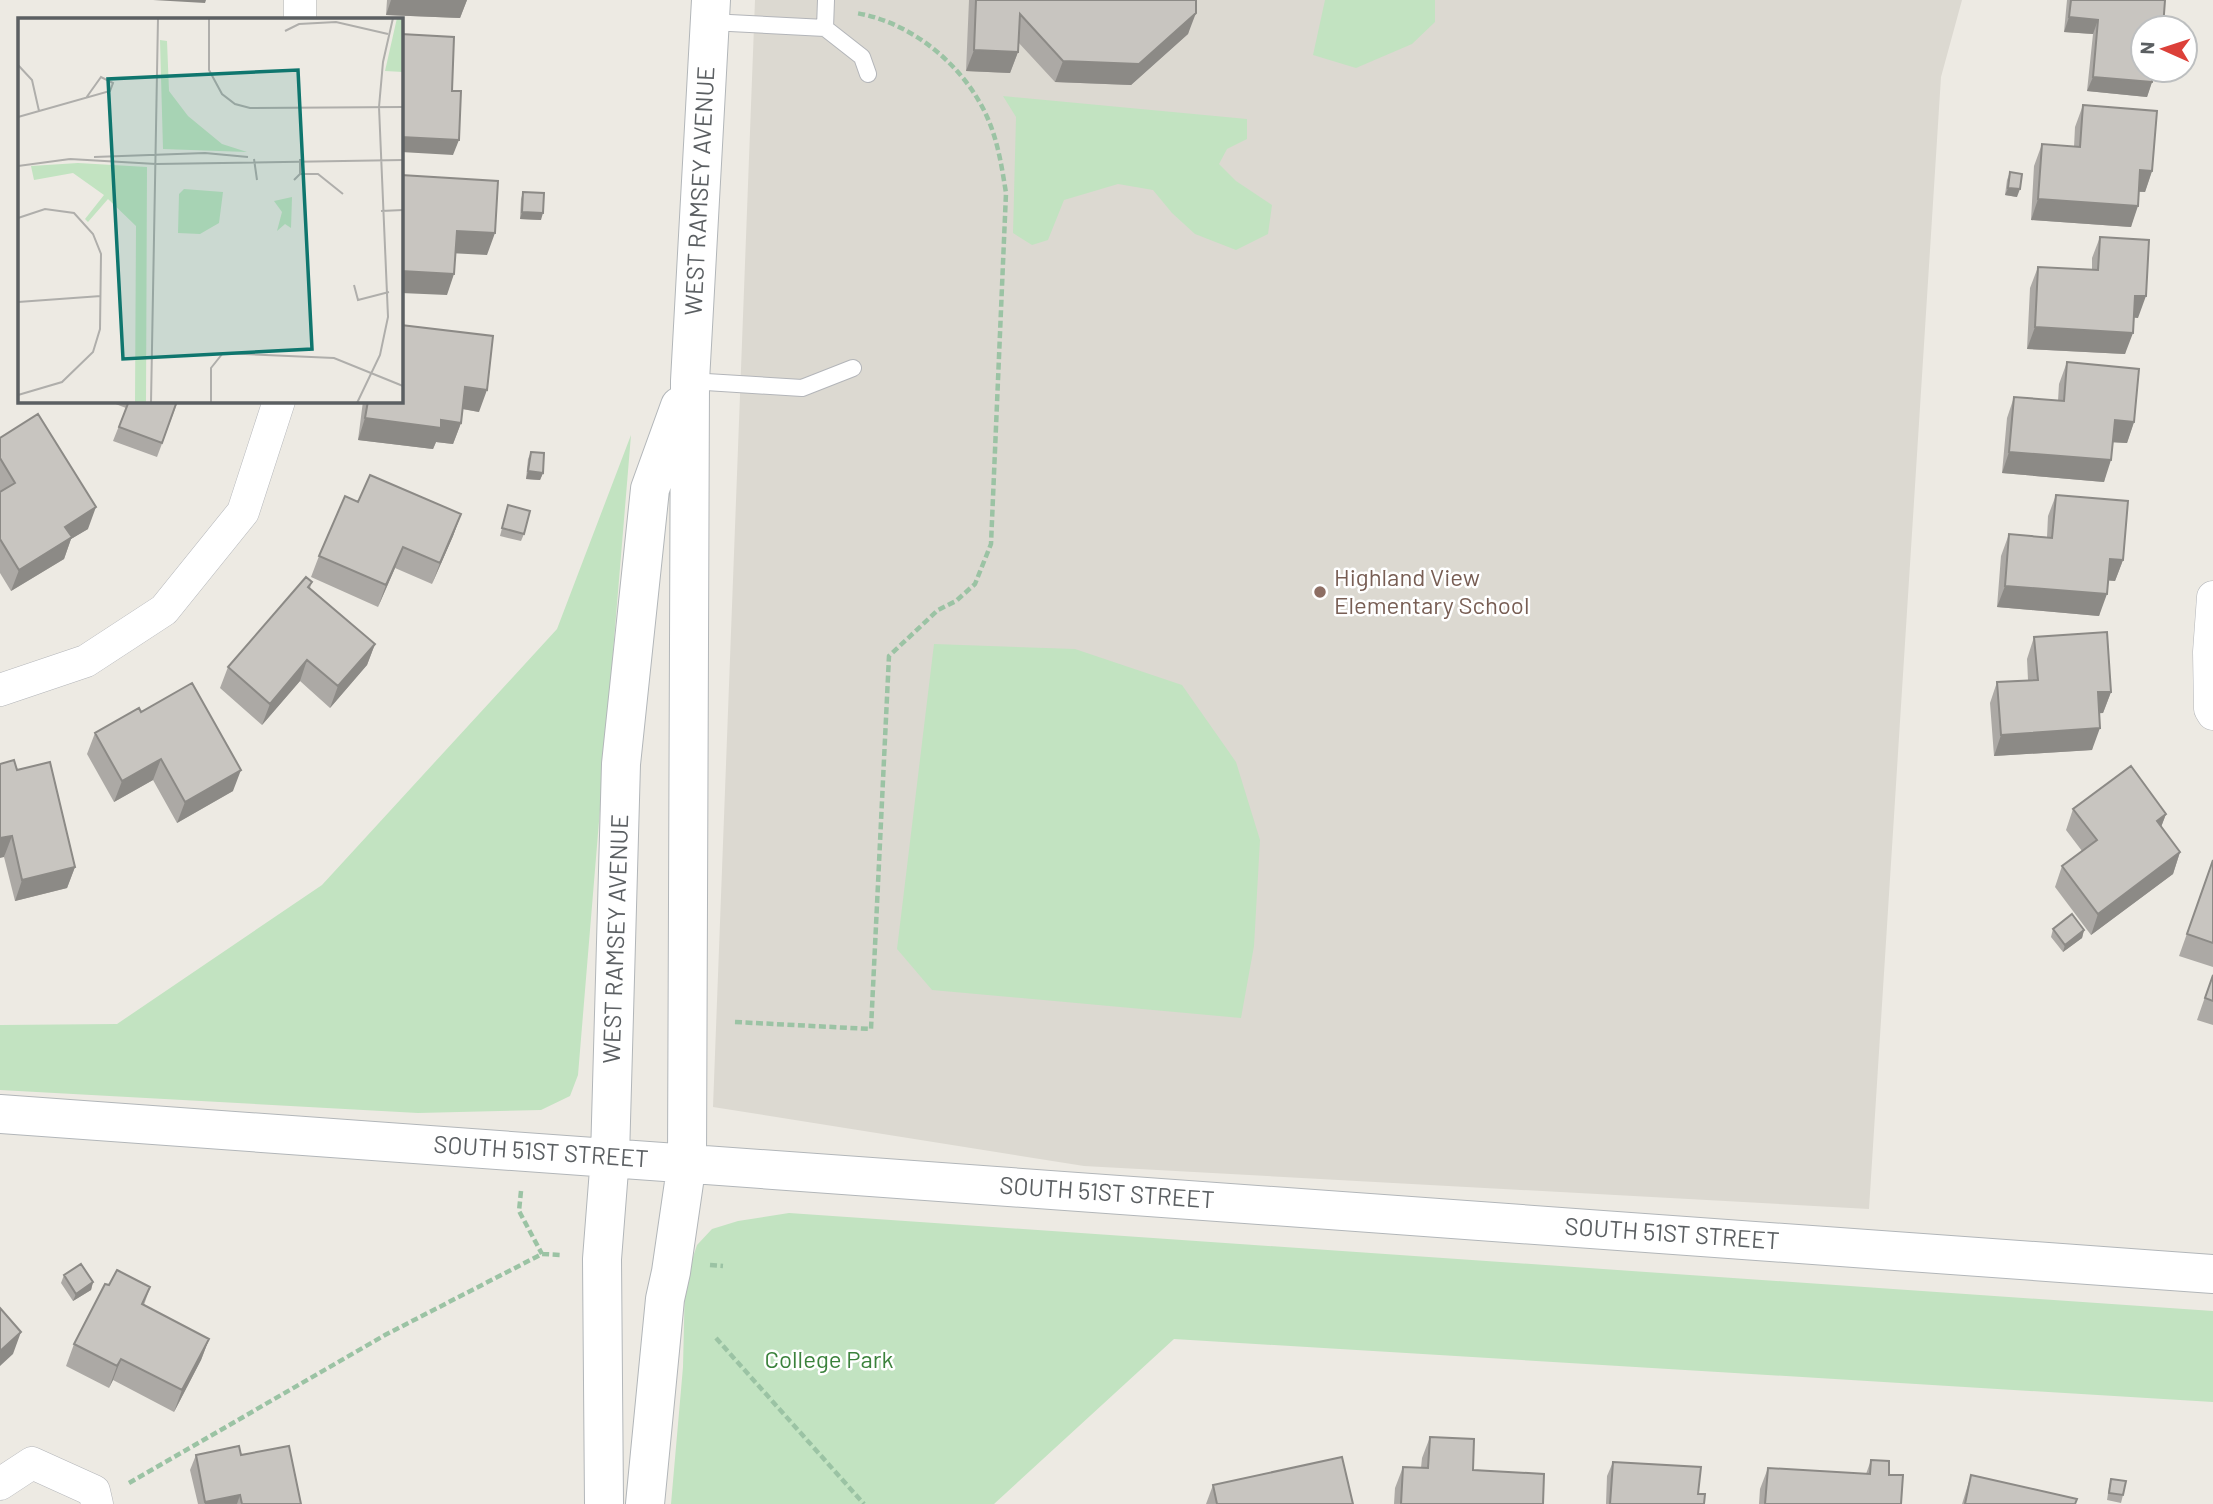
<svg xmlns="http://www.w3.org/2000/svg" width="2213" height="1504" font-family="Barlow,sans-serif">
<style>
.education{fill:#dcd9d1}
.green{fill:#c2e3c1}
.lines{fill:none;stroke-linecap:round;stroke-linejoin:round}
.lane-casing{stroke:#b3b5b9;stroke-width:18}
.street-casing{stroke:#b3b5b9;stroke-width:33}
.secondary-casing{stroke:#b2b6b9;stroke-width:40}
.path{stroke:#9bc3a4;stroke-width:4.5;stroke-dasharray:7 3.5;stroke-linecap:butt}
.lane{stroke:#fff;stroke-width:16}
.street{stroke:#fff;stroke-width:32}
.secondary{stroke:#fff;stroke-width:38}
.wall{fill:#aca9a5}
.shaded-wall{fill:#8c8a86}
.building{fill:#c8c5c0;stroke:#8c8a86;stroke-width:2}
.education-dot{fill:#8d6e63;stroke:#fff;stroke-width:2.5}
.labels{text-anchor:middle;stroke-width:5;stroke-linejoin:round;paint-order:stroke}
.street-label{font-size:24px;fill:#5b5f62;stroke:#fff}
.education-label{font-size:24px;fill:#785e54;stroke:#fff;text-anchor:start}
.park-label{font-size:24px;fill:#3b823c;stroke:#fff}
.inset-road{fill:none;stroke:#afaeab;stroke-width:2}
.view{fill:#0f766e;fill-opacity:0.15;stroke:#0f766e;stroke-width:3.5}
.inset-edge{fill:none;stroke:#5b5f62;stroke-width:3.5}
</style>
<rect width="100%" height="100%" fill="#edeae3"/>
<!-- education -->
<path class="education" d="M755 0H1962L1941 77 1869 1209 1084 1166 713 1107Z"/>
<!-- green -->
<path class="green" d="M1325 0H1435V22L1412 44 1356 68 1313 55Z
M1003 96 1247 119V139L1227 149 1219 164 1236 181 1272 205 1268 234 1236 250 1195 234 1172 213 1153 190 1118 184 1064 200 1048 240 1032 245 1013 233 1016 117Z
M631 435 578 1075 570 1096 541 1110 418 1113 0 1090V1025L117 1024 322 885 557 629Z
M934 644 1075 649 1182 685 1236 762 1260 840 1254 946 1241 1018 932 990 897 949Z
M789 1213 2213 1311V1402L1174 1339 994 1504H671L683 1367 685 1281 697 1245 712 1229 738 1221Z"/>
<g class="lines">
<defs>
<path id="lane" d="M710 22 825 28 862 57 868 74
M825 28 826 0
M690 381 802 388 853 368"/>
<path id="street" d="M300 19V0
M2213 597 2209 652 2210 709 2213 714
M0 690 86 661 164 610 243 512 279 401
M0 1484 32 1463 94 1491 97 1504"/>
<path id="secondary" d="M0 1114 2213 1274
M604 1504 602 1259 610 1157 621 764 650 489 680 406
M645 1504 665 1299 671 1272 687 1162 690 381 711 0"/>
</defs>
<!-- lane casing -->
<use href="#lane" class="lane-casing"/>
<!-- street casing -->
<use href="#street" class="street-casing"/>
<!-- secondary casing -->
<use href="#secondary" class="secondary-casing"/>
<!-- path -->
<path class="path" d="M735 1022 871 1029 889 656 938 610 956 601 975 584 991 544 1006 193C1002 168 998 142 988 119 966 67 912 22 856 13
M521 1191 519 1211 542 1254
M710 1265 723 1266
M716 1338 864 1504
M129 1483 385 1335 542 1254 562 1255"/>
<!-- lane -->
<use href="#lane" class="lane"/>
<!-- street -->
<use href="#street" class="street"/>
<!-- secondary -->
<use href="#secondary" class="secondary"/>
</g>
<!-- wall -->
<path class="wall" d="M387 0H467L460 18 386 15Z
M969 0H1196L1188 34 1131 85 1055 82 1018 42V52L1010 73 966 71Z
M2067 0H2165L2143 28 2152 82 2147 97 2087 91 2093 34 2064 32Z
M2083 105 2152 171 2145 192H2139L2131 227 2031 220 2034 166 2042 144 2074 147 2075 127Z
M2010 172 2017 197 2005 195 2007 180Z
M523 192 541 220 520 219 521 199Z
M2100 237 2138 318 2134 317 2125 354 2027 349 2030 288 2038 267 2092 270V258Z
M401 325 479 412 462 409 461 423 453 444 436 442 433 449 358 440 363 401H401Z
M2067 362 2134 422 2127 443 2113 442 2104 482 2002 473 2007 418 2014 397 2058 401 2059 384Z
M114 401H178L157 457 113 441 126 408 113 403Z
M0 438 88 529 71 539 64 559 11 591 0 573Z
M531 452 543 473 540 480 526 479 528 459Z
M2056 495 2123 560 2115 581 2108 580 2099 616 1997 607 2001 556 2009 534 2047 537 2048 516Z
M358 502 461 514 453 536 432 584 395 568 378 607 311 577 319 556Z
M508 505 524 534 521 541 500 536Z
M312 582 310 588 375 644 367 665 330 708 300 681 262 725 220 688 228 667Z
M2034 637 2111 692 2103 713H2099L2092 750 1994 756 1990 703 1997 682 2028 680 2027 659Z
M141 712 233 791 177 823 153 780 114 802 87 754 95 733Z
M17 770 75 867 67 888 15 901 4 857Z
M2073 809 2166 814 2161 827 2180 852 2173 874 2091 935 2055 887 2062 866 2082 851 2066 830Z
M2213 860V967L2179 956Z
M2053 929 2084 930 2082 938 2063 952 2051 937Z
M2213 974V1025L2197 1020Z
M64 1275 93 1282 91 1290 73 1301 61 1283Z
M109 1285 150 1287 144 1305 209 1339 201 1360 174 1412 113 1380 109 1388 66 1366 74 1344Z
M1430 1437 1473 1470 1543 1504H1394L1395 1488 1403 1467 1421 1468 1422 1458Z
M196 1455 301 1504H198L190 1470Z
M1871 1460 1889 1475 1901 1504H1759L1760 1489 1768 1468 1866 1474Z
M1613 1462 1698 1494 1704 1504H1606L1607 1476Z
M1971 1475 2075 1504H1962Z
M2111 1479 2123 1495 2121 1503 2107 1500 2109 1487Z
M1213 1485 1353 1504H1206Z"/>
<!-- shaded-wall -->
<path class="shaded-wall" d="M153 0H206L205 3Z
M391 0H467L460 18 386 15Z
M1196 13 1188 34 1131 85 1055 82 1063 61Z
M2069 17 2098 20 2093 34 2064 32Z
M974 50 1018 52 1010 73 966 71Z
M2093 77 2152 82 2147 97 2087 91Z
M401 137 459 140 453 155 401 152Z
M2140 170 2152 171 2145 192 2132 191Z
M2008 188 2020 189 2017 197 2005 195Z
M2038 199 2138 206 2131 227 2031 220Z
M522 212 543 213 541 220 520 219Z
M457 231 495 233 487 255 449 253Z
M401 271 454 274 447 295 401 293Z
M2135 296H2146L2138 318 2127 317Z
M2035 327 2133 333 2125 354 2027 349Z
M465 387 487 390 479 412 458 408Z
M365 418 441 420 461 423 453 444 436 442 433 449 358 440Z
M2115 420 2134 422 2127 443 2107 442Z
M2009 452 2111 460 2104 482 2002 473Z
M528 471 543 473 540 480 526 479Z
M96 507 88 529 71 539 64 559 11 591 19 570 65 527Z
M461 514 453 536 432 584 440 563Z
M403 547 395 568 378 607 386 585Z
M2110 559 2123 560 2115 581 2102 580Z
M2005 586 2107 594 2099 616 1997 607Z
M375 644 367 665 330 708 338 686Z
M307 660 300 681 262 725 270 704Z
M2098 692H2111L2103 713 2090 714Z
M2100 728 2092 750 1994 756 2001 735Z
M161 759 153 780 114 802 122 781Z
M241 770 233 791 177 823 185 802Z
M2166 814 2158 835 2157 821Z
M12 836 4 857 0 858V838Z
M2180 852 2173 874 2091 935 2098 914Z
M75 867 67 888 15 901 22 880Z
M2084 930 2082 938 2063 952 2065 945Z
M93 1282 91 1290 73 1301 76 1294Z
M21 1332 13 1354 0 1366V1351Z
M209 1339 201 1360 174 1412 182 1390Z
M121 1359 113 1380 109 1388 117 1366Z
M240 1495 237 1504H205V1502Z"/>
<!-- building -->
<path class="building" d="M976 0H1196V13L1139 64 1063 61 1020 14 1018 52 974 50Z
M2071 0H2165L2163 28H2143V70H2153L2152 82 2093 77 2098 20 2069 17Z
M401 34 454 37 452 91H461L459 140 401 137Z
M2083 105 2157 111 2152 171 2140 170 2138 206 2038 199 2042 144 2080 147Z
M2010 172 2022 174 2020 189 2008 188Z
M401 175 498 181 495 233 457 231 454 274 401 271Z
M523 192 544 193 543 213 522 212Z
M2100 237 2149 240 2146 296H2135L2133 333 2035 327 2038 267 2098 270Z
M401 325 493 336 487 390 465 387 461 423 441 420V428L365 418 368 401H401Z
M2067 362 2139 369 2134 422 2115 420 2111 460 2009 452 2014 397 2064 401Z
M129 401H177L162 443 119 427Z
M38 414 96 507 65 527 72 537 19 570 0 539V492L15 483 0 458V438Z
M531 452 544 453 543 473 528 471Z
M370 475 461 514 440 563 403 547 386 585 319 556 345 496 358 502Z
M2056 495 2128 501 2123 560 2110 559 2107 594 2005 586 2009 534 2052 538Z
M508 505 530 511 524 534 502 528Z
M306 577 312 582 308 587 375 644 338 686 307 660 270 704 228 667Z
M2107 632 2111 692H2098L2100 728 2001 735 1997 682 2038 680 2034 637Z
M192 683 241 770 185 802 161 759 122 781 95 733 139 708 141 712Z
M14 760 17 770 50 762 75 867 22 880 12 836 0 838V764Z
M2131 766 2166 814 2157 821 2180 852 2098 914 2062 866 2097 840 2073 809Z
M2213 860V943L2187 934Z
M2072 914 2084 930 2065 945 2053 929Z
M2213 975V1001L2205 998Z
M81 1264 93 1282 76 1294 64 1275Z
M117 1270 150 1287 142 1304 209 1339 182 1390 121 1359 117 1366 74 1344 105 1284 109 1285Z
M0 1308 21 1332 0 1351Z
M1430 1437 1474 1439 1473 1470 1544 1474 1543 1504H1401L1403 1467 1428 1468Z
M239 1446 241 1455 289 1446 301 1504H242L240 1495 205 1502 196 1455Z
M1342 1457 1353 1504H1217L1213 1485Z
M1871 1460 1889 1461V1475H1903L1901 1504H1765L1768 1468 1870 1474Z
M1613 1462 1701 1467 1698 1494H1705L1704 1504H1610Z
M1971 1475 2077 1499 2075 1504H1965Z
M2111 1479 2126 1481 2123 1495 2109 1493Z"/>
<!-- markers -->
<circle class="education-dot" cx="1320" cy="592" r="7"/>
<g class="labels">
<!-- street labels -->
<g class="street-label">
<text transform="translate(700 191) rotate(-87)" y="8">WEST RAMSEY AVENUE</text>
<text transform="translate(616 939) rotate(-88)" y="8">WEST RAMSEY AVENUE</text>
<text transform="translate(541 1152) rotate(4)" y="8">SOUTH 51ST STREET</text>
<text transform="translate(1107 1193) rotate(4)" y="8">SOUTH 51ST STREET</text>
<text transform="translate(1672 1234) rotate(4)" y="8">SOUTH 51ST STREET</text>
</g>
<!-- education labels -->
<g class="education-label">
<text x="1334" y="586">Highland View<tspan x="1334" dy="28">Elementary School</tspan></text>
</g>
<!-- park labels -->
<g class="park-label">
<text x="829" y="1368">College Park</text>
</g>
</g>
<!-- overview -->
<g transform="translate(18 18)">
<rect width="385" height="385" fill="#edeae3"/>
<path d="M379 0H385V54L367 53ZM142 22 149 23 151 73 170 98 204 126 229 134 145 131ZM60 145 129 149 128 385H117L118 208 90 181 70 204 67 201 86 177 55 155 16 162 13 148ZM166 171 205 174 201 205 182 216 160 215 161 176ZM274 179 273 210 267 206 259 213 264 194 256 183Z" fill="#c2e3c1"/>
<path class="inset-road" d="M191 0V52L204 76 217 86 232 90 385 89M267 13 281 6 318 4 370 16M0 47 14 62 21 93M0 99 92 73 95 65 83 59 68 80M76 139 187 135 230 139M52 141 138 146 385 142M236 141 239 162M0 148 52 141M282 156H300L325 176M276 162 282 156V141M363 193 385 192M0 200 27 191 56 195 75 216 83 236 82 311 75 334 44 364 0 377M336 267 340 282 371 274M0 284 83 278M133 385 140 0M193 385V350L205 335 316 340 385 368M339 385 362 337 370 299 361 89 365 44 375 0"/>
<path class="view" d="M280 52 294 331 105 341 90 61Z"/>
<rect width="385" height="385" class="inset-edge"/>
</g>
<!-- north arrow -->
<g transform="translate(2164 49) rotate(273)"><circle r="33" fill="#ffffff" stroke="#bdbfc0" stroke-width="2"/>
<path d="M0-5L12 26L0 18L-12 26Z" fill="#dc4039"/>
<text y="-10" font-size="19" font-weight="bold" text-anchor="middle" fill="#5b5f62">N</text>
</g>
</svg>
